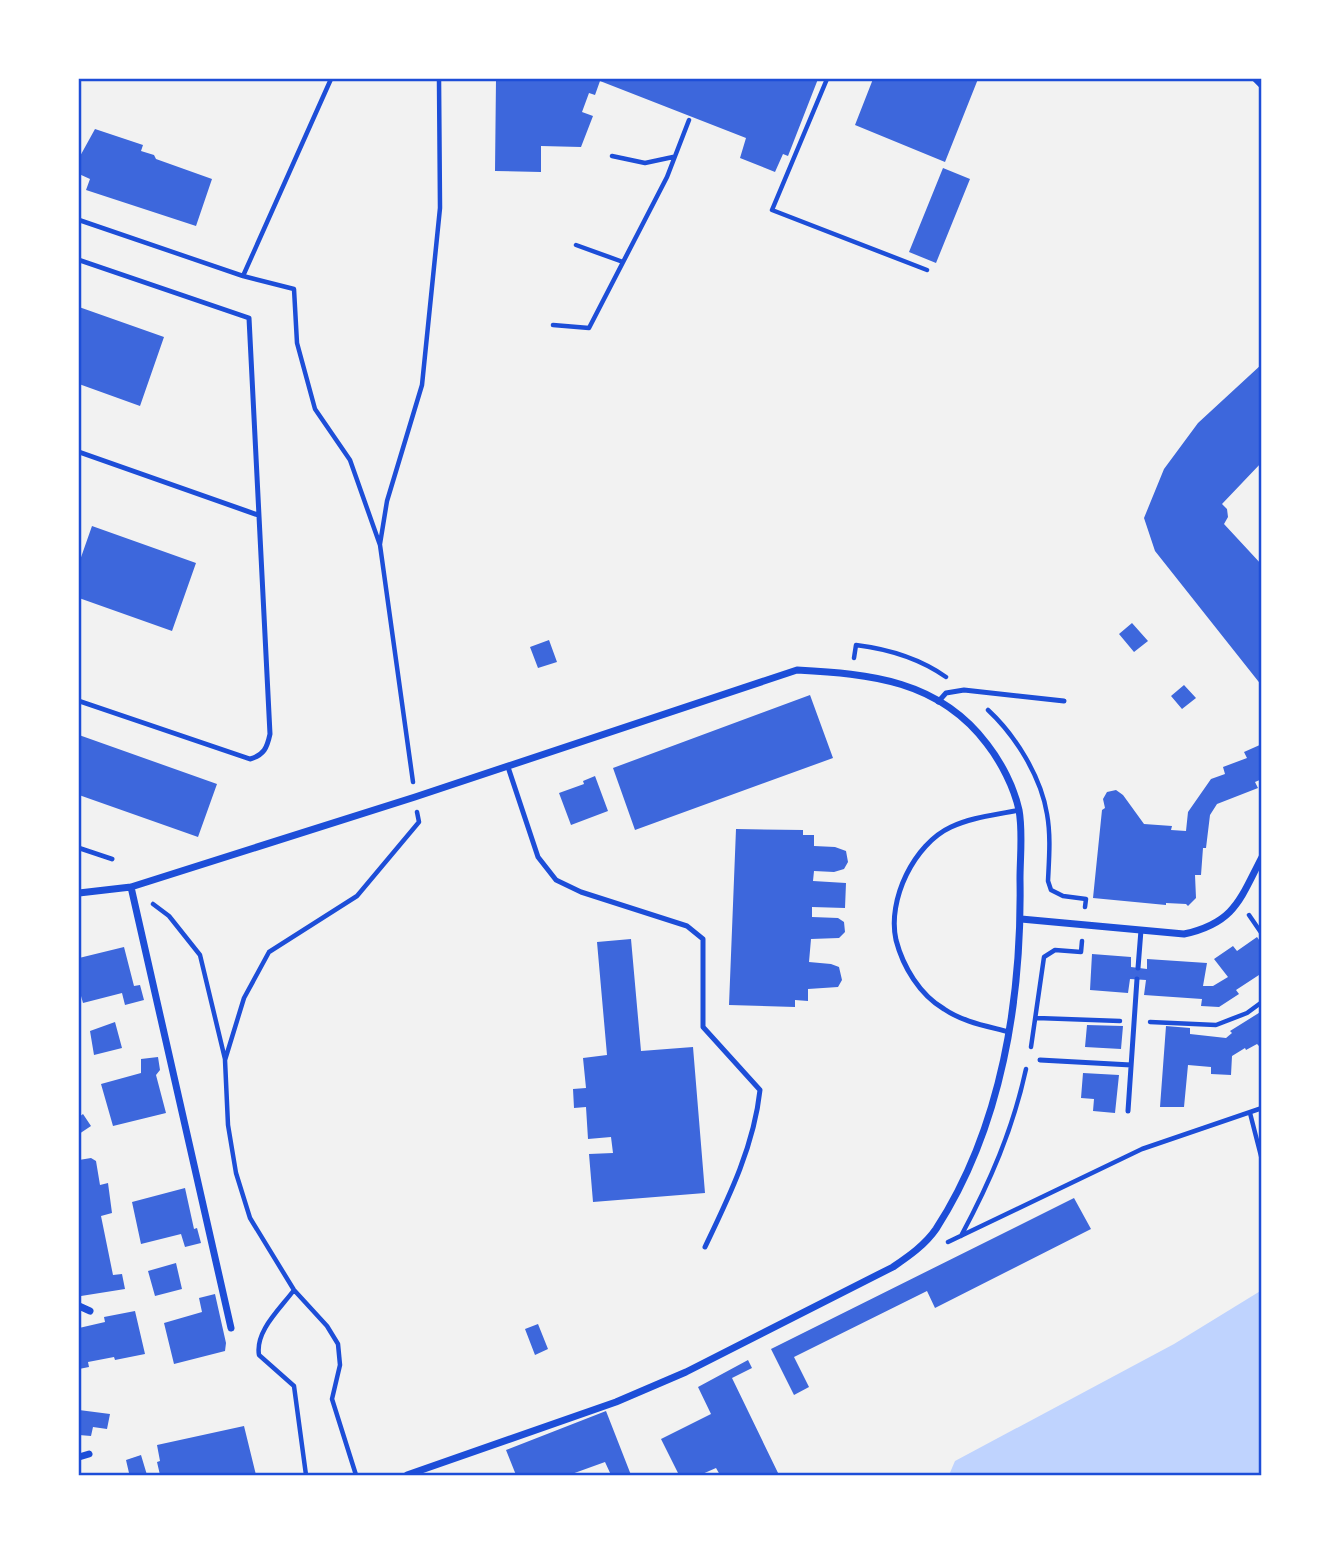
<svg xmlns="http://www.w3.org/2000/svg" width="1341" height="1554" font-family="Commissioner,sans-serif">
<style>
.water{fill:#bfd3fe}
.building{fill:#3d67dc}
.lines{fill:none;stroke-linecap:round;stroke-linejoin:round}
.path{stroke:#1d4ed8;stroke-width:4.5}
.service{stroke:#1d4ed8;stroke-width:5}
.pedestrian{stroke:#1d4ed8;stroke-width:6}
.minor{stroke:#1d4ed8;stroke-width:7}
.neatline{fill:none;stroke:#1d4ed8;stroke-width:2.5}
</style>
<rect width="100%" height="100%" fill="#f2f2f2"/>
<!-- water -->
<path class="water" d="M1262 1290V1475H949L955 1461 1174 1344Z"/>
<!-- building -->
<path class="building" d="M496 79H818L788 156 783 154 775 172 740 158 746 138 600 81 595 95 589 93 582 112 593 116 581 147 541 146V172L495 171Z
M873 79H978L945 162 855 125Z
M95 129 143 145 141 151 154 155 156 159 212 179 196 226 86 190 90 179 79 174V158Z
M943 168 970 179 936 263 909 252Z
M79 307 164 337 140 406 79 384Z
M1262 364V462L1222 504 1227 509 1228 517 1224 524 1262 565V686L1155 551 1144 518 1164 469 1198 423Z
M92 526 196 563 172 631 79 598V563Z
M1132 623 1148 641 1134 652 1119 634Z
M549 640 557 662 538 668 530 647Z
M1184 685 1196 698 1182 709 1171 696Z
M810 695 833 758 635 830 613 768Z
M79 735 217 784 198 837 79 795Z
M1262 744V779L1255 782 1258 788 1217 804 1210 815 1206 848H1203L1201 875H1195L1196 898 1188 906 1186 904 1166 903V905L1093 898 1102 810 1105 808 1103 799 1107 792 1116 790 1123 795 1144 824 1172 826 1171 830 1186 831 1188 812 1211 779 1225 774 1223 767 1247 758 1244 752Z
M595 776 608 811 571 825 559 793 584 784 583 781Z
M736 829 803 830V835H814V846L835 847 846 851 848 862 844 869 834 872 814 871 813 881 846 883 845 908 812 907V917L838 918 844 922 845 932 839 938 811 939 809 962 831 964 839 967 842 980 838 987 808 989V1001L795 1000V1007L729 1005Z
M1257 937 1262 944V973L1236 990 1239 994 1219 1007 1201 1006 1202 999 1144 995 1146 980 1130 979 1128 993 1090 990 1092 954 1131 957V967L1147 969V959L1207 963 1203 986H1213L1228 977 1214 959 1233 946 1237 951Z
M631 939 641 1051 693 1047 705 1193 593 1202 589 1154 613 1153 611 1137 588 1139 586 1107 574 1108 573 1089 586 1088 583 1058 607 1055 597 942Z
M124 947 134 986 140 985 144 1000 125 1005 122 993 83 1003 79 989V958Z
M1262 1011V1045L1260 1047 1257 1044 1246 1050 1245 1048 1232 1056 1231 1075 1211 1074V1067L1188 1065 1184 1107H1160L1166 1026 1190 1028V1034L1226 1038 1232 1033 1230 1031Z
M115 1022 122 1048 94 1055 90 1031Z
M1087 1025 1123 1026 1121 1049 1085 1047Z
M158 1057 160 1070 156 1075 166 1113 113 1126 101 1084 141 1073V1059Z
M1083 1073 1119 1075 1115 1113 1093 1111 1094 1099 1081 1098Z
M83 1114 91 1126 79 1134V1117Z
M91 1158 96 1161 100 1185 108 1183 112 1213 101 1216 113 1275 122 1274 125 1289 81 1296 79 1286V1160Z
M185 1188 194 1229 197 1228 201 1243 185 1247 181 1234 141 1244 132 1202Z
M1074 1198 1091 1229 935 1308 927 1291 794 1357 809 1387 794 1395 771 1349Z
M176 1263 182 1289 155 1296 148 1271Z
M215 1294 226 1343 225 1351 174 1364 164 1323 202 1312 199 1298Z
M135 1311 145 1354 115 1360 114 1357 88 1362 89 1367 79 1369V1328L105 1322 104 1317Z
M538 1324 548 1349 535 1355 525 1329Z
M748 1360 752 1368 732 1378 779 1475H720L716 1468 700 1475H679L661 1439 711 1414 698 1387Z
M79 1410 110 1414 107 1429 93 1427 91 1436 79 1435Z
M606 1411 631 1475H611L605 1462 569 1475H516L506 1450Z
M244 1426 256 1475H160L157 1462 160 1461 157 1445Z
M141 1455 147 1475H125L129 1473 126 1460Z"/>
<g class="lines">
<!-- path -->
<path class="path" d="M331 79 243 276 294 289 297 343 315 409 350 460 380 545 413 782
M827 79 772 210 927 270
M612 156 645 163 673 157
M79 220 243 276
M576 245 623 262
M553 325 589 328 667 177 689 120
M380 544 387 501 422 385 440 208 439 79
M854 658 856 645C888 649 919 658 946 677
M988 710C1016 736 1041 777 1047 814 1051 836 1049 859 1048 881L1051 890 1063 896 1086 899 1085 907
M153 904 169 916 200 955 225 1059
M1249 915 1262 934
M1037 1018 1120 1021
M1150 1022 1216 1025 1247 1013 1262 1002
M1031 1047 1044 957 1055 950 1081 952 1082 941
M1250 1113 1262 1160
M961 1236C990 1182 1013 1129 1026 1069
M948 1242 1142 1149 1262 1108
M294 1290C280 1309 255 1331 259 1355L294 1386 306 1475
M356 1475 332 1399 340 1365 338 1344 327 1326 294 1290 250 1218 236 1173 228 1125 225 1060 244 998 269 952 357 896 419 822 417 812"/>
<!-- service -->
<path class="service" d="M79 260 249 318 270 734C267 748 264 755 250 759L79 701
M79 452 258 515
M938 702 946 693 964 690 1064 701
M508 767 538 857 556 880 581 892 687 926 703 939V1027L760 1090C754 1146 729 1197 705 1247
M79 848 112 859
M1138 968 1141 930
M1009 1032C987 1026 963 1022 944 1009 920 995 903 967 896 940 887 900 914 844 951 827 972 817 996 815 1019 810
M1040 1060 1131 1065
M1128 1111 1137 979"/>
<!-- pedestrian -->
<path class="pedestrian" d="M1255 79 1262 86"/>
<!-- minor -->
<path class="minor" d="M131 887 231 1328
M79 893 131 887 415 797 797 670C870 674 939 680 987 744 1001 762 1014 787 1019 810 1023 832 1020 857 1020 879 1022 998 1002 1127 936 1229 925 1245 909 1256 893 1267L686 1372 616 1402 407 1475
M1021 919 1184 934C1235 923 1240 899 1262 857
M79 1306 90 1311
M79 1457 89 1454"/>
</g>
<!-- border -->
<rect width="1341" height="1554" fill="none" stroke="#ffffff" stroke-width="161"/>
<rect x="80" y="80" width="1180" height="1394" class="neatline"/>
</svg>
